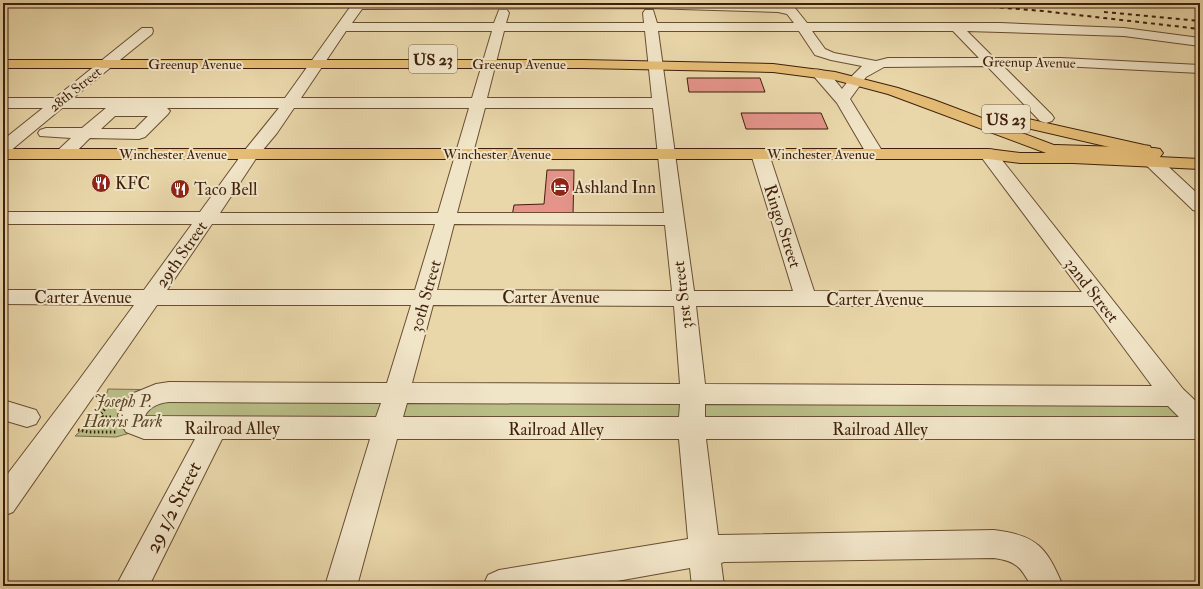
<svg xmlns="http://www.w3.org/2000/svg" width="1203" height="589" font-family="'IM FELL Double Pica',serif">
<style>
.green{fill:#b9be87;stroke:#7c6e48}
.building{fill:#e4948a;stroke:#3f1f0a}
.lines{fill:none;stroke-linecap:round;stroke-linejoin:round}
.minor-casing{stroke:#6a4d32;stroke-width:2}
.major-casing{stroke:#3f1f0a;stroke-width:2}
.highway-casing{stroke:#3f1f0a;stroke-width:2}
.path{stroke:#3f1f0a;stroke-width:3;stroke-dasharray:1.5 2.5;stroke-linecap:butt}
.minor{fill:#f1e5c8;fill-rule:evenodd}
.major{fill:#e4bc75;fill-rule:evenodd}
.highway{fill:#e4bc75;fill-rule:evenodd}
.rail{stroke:#3f1f0a;stroke-width:2;stroke-dasharray:4 4;stroke-linecap:butt}
.labels{text-anchor:middle;stroke-width:4;stroke-linejoin:round;paint-order:stroke}
.far-street-label{font-size:14px;fill:#3f1f0a;stroke:#f1e5c8}
.shield{fill:#f1e5c8;stroke:#745a43;stroke-width:1}
.shield-label{font-size:16px;font-weight:bold;fill:#3f1f0a}
.poi-label{font-size:17px;fill:#3f1f0a;stroke:#f1e5c8;text-anchor:start}
.street-label{font-size:17px;fill:#3f1f0a;stroke:#f1e5c8}
.park-label{font-size:17px;font-style:italic;fill:#5e4729;stroke:#f1e5c8}
.near-street-label{font-size:20px;fill:#3f1f0a;stroke:#f1e5c8}
</style>
<rect width="100%" height="100%" fill="#e9d7aa"/>
<filter id="stains"><feTurbulence type="fractalNoise" baseFrequency=".005" numOctaves="4"/><feColorMatrix values="0 0 0 0 .2 0 0 0 0 .09 0 0 0 0 .02 0 0 0 .5 -.17"/></filter>
<radialGradient id="worn" r=".72"><stop offset=".6" stop-color="#630" stop-opacity="0"/><stop offset="1" stop-color="#630" stop-opacity=".3"/></radialGradient>
<!-- green -->
<path class="green" d="M108 389 1173 406 1183 421 130 433 116 437 75 436C89 424 104 408 108 389Z"/>
<!-- building -->
<path class="building" d="M687 78H760L765 92H689Z
M741 113H821L828 129H746Z
M547 170H574L573 215 512 216 514 205 544 204Z"/>
<g class="lines">
<defs>
<path id="minor" d="M353 3H733L778 4 795 8 807 23H1000L1124 28 1200 38V46L1124 36 967 31 994 58H1061L1200 65V73L1061 66H1003L1052 115 1054 118 1052 121 1046 123 1040 121 987 66 884 67 866 77 850 99 884 154 881 158 875 159 869 158 837 103 811 73 813 70C826 67 835 80 842 89L852 76 862 66 831 60 815 55 799 31H658L694 291H793L751 154 754 150 760 149 766 150 769 154 814 291 1082 292 979 154 982 150 988 149 994 150 1183 389 1200 405V439H706L718 535 994 530C1037 535 1047 548 1063 586H1031C1021 567 1016 561 994 558L724 562 721 563 724 586H692L690 568 589 586H483L488 575 499 570 688 539 679 439H397L357 586H325L370 439H222L149 586H116L195 439H144L126 432 119 420 118 415 124 403 134 393 156 384 169 382 387 383 411 305H157L13 512 3 516V480L79 380 134 305 3 304V290H144L192 224H3V212H200L245 150 279 108H167L170 111 168 114 145 137 139 139 90 138C80 147 71 161 57 158L54 154 71 138 40 136 38 133 40 130 46 128H82L106 108H62L9 152 3 153V140L43 108H3V98H55L142 28H152L153 31 152 34 73 98H285ZM648 8 778 12 787 14 794 23H657L653 10H645L643 13 644 23H506L509 13 507 10H499L494 23H352L362 9ZM346 31H492L472 98H301ZM504 31H645L652 98H487ZM812 31H953L979 58H888L876 61 834 53 825 49ZM294 108H469L438 213H220L257 157 277 133ZM485 108H653L664 213H457ZM115 116H148L135 129H101ZM212 224H435L415 290H167ZM454 224 665 225 672 291 437 290ZM433 305 674 306 680 384 412 383ZM696 306H1093L1152 386 705 384ZM169 402H171L381 403 376 417 145 416C149 407 159 403 169 402ZM407 403 680 404 679 417H403ZM705 404 1168 406 1179 417H705Z
M1152 156 1158 157 1200 196V212L1193 210 1146 165 1143 161 1146 157Z
M3 400 36 410 40 417 36 424 27 427 3 420Z"/>
<path id="major" d="M1056 145 1154 148 1160 149 1163 153 1160 157 1154 158 1080 156 1082 158 1079 162 1073 163H1020L988 159H3V149H988L1020 153H1049L1048 150 1050 146Z"/>
<path id="highway" d="M3 60H583L773 64 835 72 898 88 934 100 1075 153 1200 159V169L1073 163 888 94 835 80 773 72 583 68H3Z
M1002 113 1144 145 1150 146 1152 150 1150 154 1144 155 996 121 994 118 996 115Z"/>
</defs>
<!-- minor casing -->
<use href="#minor" class="minor-casing"/>
<!-- major casing -->
<use href="#major" class="major-casing"/>
<!-- highway casing -->
<use href="#highway" class="highway-casing"/>
<!-- path -->
<path class="path" d="M111 417H103L101 414 107 406 116 403
M78 430 89 432H117"/>
<!-- minor -->
<use href="#minor" class="minor"/>
<!-- major -->
<use href="#major" class="major"/>
<!-- highway -->
<use href="#highway" class="highway"/>
<!-- rail -->
<path class="rail" d="M944 3 1043 11 1200 29
M1104 12 1200 21"/>
</g>
<!-- icons -->
<defs>
<symbol id="restaurant-disc" viewBox="-11 -11 22 22"><circle r="9.5" fill="#8f2418" stroke="#f1e5c8"/><path d="M-5-6h1v4h1v-4h1v4h1v-4h1v5L-1.5 .5V6h-2V.5L-5-1ZM5-6V6H3V1.5H1.5Q1.5-4 5-6Z" fill="#fff"/></symbol>
<symbol id="hotel-disc" viewBox="-11 -11 22 22"><circle r="9.5" fill="#8f2418" stroke="#f1e5c8"/><path d="M-6-4.5h1.5V1H6V5H4.5V3h-9V5H-6ZM-4 0a1.8 1.8 0 1 1 3.6 0ZM.5 0V-2.5h3Q6-2.5 6 0Z" fill="#fff"/></symbol>
</defs>
<g fill-rule="evenodd">
<use href="#restaurant-disc" x="90" y="172" width="22" height="22"/>
<use href="#hotel-disc" x="549" y="176" width="22" height="22"/>
<use href="#restaurant-disc" x="169" y="178" width="22" height="22"/>
</g>
<g class="labels">
<!-- far-street labels -->
<g class="far-street-label">
<text transform="translate(1029 62) rotate(1)" y="5">Greenup Avenue</text>
<text x="195" y="69">Greenup Avenue</text>
<text x="519" y="69">Greenup Avenue</text>
<text transform="translate(75 89) rotate(-39)" y="5">28th Street</text>
<text x="173" y="159">Winchester Avenue</text>
<text x="497" y="159">Winchester Avenue</text>
<text x="821" y="159">Winchester Avenue</text>
</g>
<!-- shield labels -->
<g class="shield">
<rect x="409" y="45" width="48" height="28" rx="3"/>
<rect x="982" y="105" width="48" height="28" rx="3"/>
</g>
<g class="shield-label">
<text x="433" y="65">US 23</text>
<text x="1006" y="125">US 23</text>
</g>
<!-- poi labels -->
<g class="poi-label">
<text x="115" y="189">KFC</text>
<text x="574" y="193">Ashland Inn</text>
<text x="194" y="195">Taco Bell</text>
</g>
<!-- street labels -->
<g class="street-label">
<text transform="translate(783 226) rotate(72)" y="6">Ringo Street</text>
<text transform="translate(181 254) rotate(-55)" y="6">29th Street</text>
<text transform="translate(1092 290) rotate(52)" y="6">32nd Street</text>
<text transform="translate(682 295) rotate(-97)" y="6">31st Street</text>
<text transform="translate(425 296) rotate(-74)" y="6">30th Street</text>
<text x="83" y="303">Carter Avenue</text>
<text x="551" y="303">Carter Avenue</text>
<text x="875" y="305">Carter Avenue</text>
<text x="232" y="434">Railroad Alley</text>
<text x="556" y="435">Railroad Alley</text>
<text x="880" y="435">Railroad Alley</text>
</g>
<!-- park labels -->
<g class="park-label">
<text x="123" y="407">Joseph P.<tspan x="123" dy="20">Harris Park</tspan></text>
</g>
<!-- near-street labels -->
<g class="near-street-label">
<text transform="translate(173 507) rotate(-63)" y="7">29 1/2 Street</text>
</g>
</g>
<!-- margin -->
<rect width="1203" height="589" fill="none" stroke="#e9d7aa" stroke-width="16"/>
<rect x="4" y="4" width="1195" height="581" fill="none" stroke="#3f1f0a" stroke-width="2"/>
<rect x="8" y="8" width="1187" height="573" fill="none" stroke="#3f1f0a"/>
<rect width="100%" height="100%" filter="url(#stains)"/>
<rect width="100%" height="100%" fill="url(#worn)"/>
</svg>
